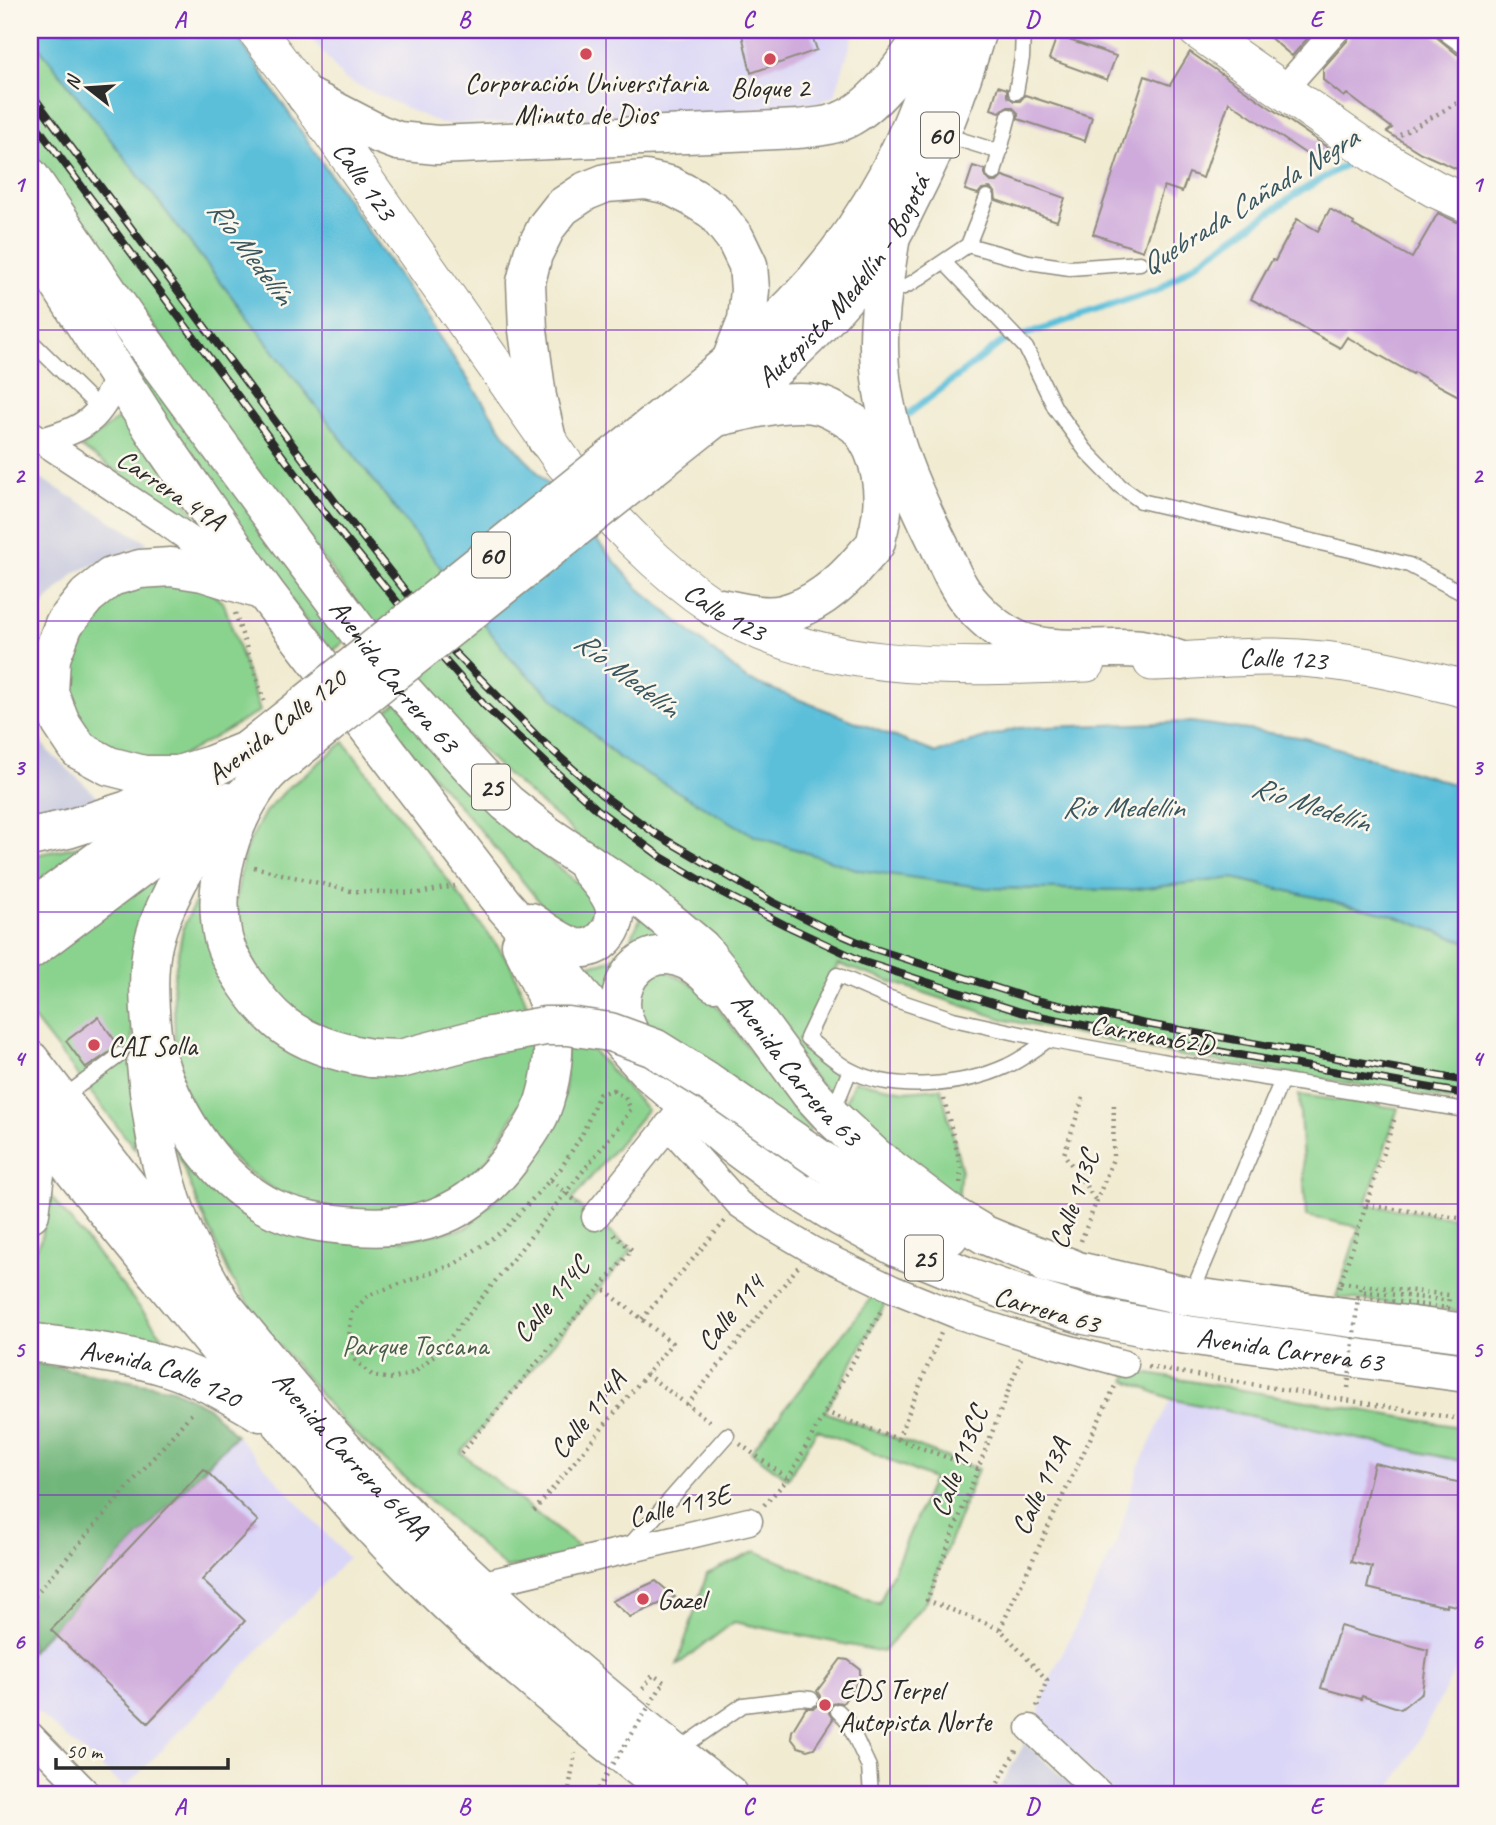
<svg xmlns="http://www.w3.org/2000/svg" width="1496" height="1825" font-family="Caveat,sans-serif">
<style>
.built{fill:#dad6f7}
.industrial{fill:#c0c2dd}
.green{fill:#8ad38e;stroke:#5a7f5c;stroke-width:2}
.forest{fill:#6fb579;stroke:#4d7052;stroke-width:2}
.water{fill:#5cbfda;stroke:#447582;stroke-width:2}
.lines{fill:none;stroke-linecap:round;stroke-linejoin:round}
.stream{stroke:#5cbfda;stroke-width:7}
.building{fill:#cfabdc}
.service-casing{stroke:#8e8b7e;stroke-width:17}
.minor-casing{stroke:#8e8b7e;stroke-width:29}
.secondary-casing{stroke:#8e8b7e;stroke-width:39}
.primary-casing{stroke:#8e8b7e;stroke-width:41}
.trunk-casing{stroke:#8e8b7e;stroke-width:41}
.path{stroke:#8e8b7e;stroke-width:4.5;stroke-dasharray:2 5;stroke-linecap:butt}
.service{stroke:#fff;stroke-width:14}
.minor{stroke:#fff;stroke-width:26}
.secondary{stroke:#fff;stroke-width:37}
.primary{stroke:#fff;stroke-width:38}
.trunk{stroke:#fff;stroke-width:38}
.rail-casing{stroke:#2b2b2b;stroke-width:8}
.rail{stroke:#fbf7ec;stroke-width:5;stroke-dasharray:16;stroke-linecap:butt}
.trunk-bridge-casing{stroke:#8e8b7e;stroke-width:41;stroke-linecap:butt}
.path-bridge{stroke:#8e8b7e;stroke-width:4.5;stroke-dasharray:2 5;stroke-linecap:butt}
.trunk-bridge{stroke:#fff;stroke-width:38}
.grid{fill:none;stroke:#7b2cbf;stroke-width:2;stroke-opacity:0.55}
.poi-dot{fill:#d1495b;stroke:#fbf7ec;stroke-width:2.5}
.labels{text-anchor:middle;stroke-width:5;stroke-linejoin:round;paint-order:stroke}
.shield{fill:#fbf7ec;stroke:#696865;stroke-width:2}
.shield-label{font-size:26px;font-weight:bold;fill:#2b2b2b}
.poi-label{font-size:28px;fill:#2b2b2b;stroke:#fbf7ec;text-anchor:start}
.street-label{font-size:28px;fill:#2b2b2b;stroke:#fbf7ec}
.park-label{font-size:28px;fill:#485d49;stroke:#fbf7ec}
.water-label{font-size:30px;font-style:italic;fill:#3a5760;stroke:#fbf7ec}
.neatline{fill:none;stroke:#7b2cbf;stroke-width:2.5}
.grid-label{font-size:23px;text-anchor:middle;font-weight:bold;fill:#7b2cbf}
</style>
<rect width="100%" height="100%" fill="#fbf7ec"/>
<filter id="ink" filterUnits="userSpaceOnUse"><feTurbulence type="fractalNoise" baseFrequency=".0143" numOctaves="2"/><feDisplacementMap in="SourceGraphic" scale="14" xChannelSelector="R" yChannelSelector="G"/><feConvolveMatrix kernelMatrix="1 2 1 2 8 2 1 2 1" color-interpolation-filters="sRGB"/></filter>
<filter id="wash" filterUnits="userSpaceOnUse"><feTurbulence type="fractalNoise" baseFrequency=".00686" numOctaves="4" result="noise"/><feDisplacementMap in="SourceGraphic" scale="28" xChannelSelector="R" yChannelSelector="G"/><feGaussianBlur stdDeviation="1.57" result="paint"/><feColorMatrix in="noise" values="0 0 0 0 0 0 0 0 0 0 0 0 0 0 0 0 0 1.4 0 .05"/><feComposite in="paint" operator="in"/></filter>
<g filter="url(#wash)">
<rect width="100%" height="100%" fill="#f1ebd1"/>
<!-- built -->
<path class="built" d="M305 30H855L835 95 795 115 441 124 344 79Z
M1171 1399 1466 1462V1651L1404 1767 1385 1795H1117L1036 1722 1051 1676 1118 1540 1138 1468Z
M236 1435 348 1558 125 1788 30 1706V1652Z"/>
<!-- industrial -->
<path class="industrial" d="M30 472 148 543 76 572 44 604 30 639Z
M30 723 48 751 105 803 30 826Z
M1025 1743 1082 1795H995Z"/>
<!-- green -->
<path class="green" d="M30 35 512 660 619 758 987 888 1128 890 1233 878 1391 915 1466 942V1102L1182 1056 1006 1020 838 964 802 1042 838 1073 828 1092 566 825 503 771 452 720 373 626 213 411 30 153Z
M30 210 348 639 329 654 112 346Z
M125 413 204 528 81 448Z
M140 581 201 583 224 604 260 711 161 768 83 738 63 684 85 616Z
M398 702 543 855 585 889 599 913 596 926 576 933 551 916 489 840 379 715Z
M344 742 510 963 529 1009 534 1058 522 1101 487 1160 453 1191 408 1209 348 1213 285 1198 239 1165 203 1127 183 1087 175 1039 173 982 183 928 205 880 225 980 336 1042 266 995 233 914 245 850 265 812 287 789Z
M109 840 30 891V856Z
M185 846 135 980 132 1043 135 1149 30 1014V964Z
M641 916 673 939 606 1000 577 964C585 964 594 965 601 963 623 958 633 936 641 916Z
M659 967 705 991 810 1130 794 1165 763 1145 636 1029 634 986Z
M566 1021 647 1110 572 1200 632 1250 461 1453 586 1553 506 1568 346 1426 273 1338 232 1280 200 1209 168 1129 214 1188 403 1240 466 1228 535 1159 565 1093Z
M854 1081 905 1091 941 1088 961 1167 958 1201 843 1109Z
M1299 1095 1398 1108 1366 1205 1466 1219V1312L1336 1297 1359 1227 1306 1216Z
M50 1195 176 1353 30 1325V1260L41 1239Z
M875 1293 887 1300 825 1412 978 1469 927 1600 883 1652 734 1622 677 1665 707 1574 756 1551 879 1604 933 1479 817 1429 788 1479 751 1452Z
M1131 1371 1466 1428V1462L1171 1399 1125 1380Z"/>
<!-- forest -->
<path class="forest" d="M30 1362 173 1389 208 1407 236 1435 30 1652Z"/>
<!-- water -->
<path class="water" d="M30 30H233L506 436 637 587 746 679 936 753 1018 728 1191 722 1305 738 1466 788V942L1391 915 1233 878 1128 890 987 888 859 870 755 836 619 758 512 660 30 35Z"/>
<g class="lines">
<!-- stream -->
<path class="stream" d="M30 367 38 362
M907 415 1002 342 1158 290 1296 194 1360 156"/>
</g>
<g id="blocks">
<!-- building -->
<path class="building" d="M741 30H810L817 50 751 73Z
M1261 30H1315L1292 56Z
M1351 30H1428L1457 54 1466 57V173L1421 153 1387 132 1392 128 1347 94 1344 97 1323 80V68L1348 40Z
M1057 36 1116 56 1107 80 1049 59Z
M1190 52 1328 148 1318 162 1229 102 1203 178 1189 173 1182 192 1164 186 1143 251 1093 234 1145 76 1170 85Z
M998 86 1007 89V96L1014 101H1020L1025 95 1092 117 1085 141 1018 119V113L1012 107H1006L1000 112 991 109Z
M973 166 985 170V176L991 182H997L1003 176 1065 198 1057 221 996 200 995 192 990 188 982 189 978 194 965 190Z
M1330 209 1354 223 1353 225 1412 258 1438 213 1457 222 1466 224V400L1414 372 1413 374 1347 337 1340 348 1251 299 1272 260 1275 261 1297 219 1318 231Z
M98 1017 119 1046 86 1068 66 1041Z
M1374 1463 1466 1484V1524L1459 1557 1466 1559V1608L1447 1604V1607L1367 1588 1372 1567 1351 1562Z
M204 1469 258 1521 202 1580 245 1621 148 1723 51 1630Z
M656 1581 675 1597 630 1617 612 1601Z
M1340 1626 1428 1650 1422 1692 1401 1709 1362 1696 1361 1699 1321 1688Z
M841 1659 848 1660 860 1669V1678L843 1703 836 1702 831 1705 829 1713 833 1719 814 1748 807 1750 798 1747 791 1738 792 1731 806 1708H814L819 1704 820 1696 817 1691Z"/>
</g>
</g>
<g filter="url(#ink)">
<use href="#blocks" fill-opacity="0" stroke="#8e8b7e" stroke-width="2"/>
<g class="lines">
<defs>
<path id="service" d="M1016 92 1022 58 1023 30
M942 134 1000 152
M994 173 1009 116
M968 245 1029 262 1070 268 1140 263
M944 262 1026 348 1055 408 1086 451 1120 486 1141 501 1355 551 1409 565 1466 595
M886 295 912 283 968 245 987 197
M30 340 100 409
M1048 1040C1035 1049 1021 1060 1007 1066 964 1086 893 1093 850 1070 835 1062 821 1049 807 1038L837 975 887 997 953 1019 1048 1040 1178 1064 1466 1110
M61 1099 120 1055
M832 1114 850 1070
M1191 1295 1282 1080
M630 1545 727 1435
M838 1711 847 1720 869 1767 871 1795
M677 1751 743 1705 801 1698 811 1699"/>
<path id="minor" d="M1451 30 1466 41
M1283 90 1336 30
M30 433 168 524 239 574
M42 441C89 427 97 420 118 377
M668 1125 739 1204 768 1224 812 1250 893 1289 957 1315 1023 1336 1125 1364
M595 1217 680 1111
M480 1585 749 1521
M1030 1728 1101 1795
M30 1735 89 1795"/>
<g id="secondary">
<path id="s1" d="M256 30 306 96 563 462C608 515 657 569 716 608 821 676 966 667 1087 663"/>
<path d="M1197 30 1374 154 1435 189 1466 203"/>
<path id="s2" d="M1152 662C1193 661 1235 656 1276 657 1341 658 1403 673 1466 689"/>
</g>
<g id="primary">
<path d="M30 911 199 786"/>
<path d="M30 950 227 802"/>
<path id="s3" d="M30 1060C95 1145 161 1230 229 1313 266 1358 302 1403 341 1446 459 1576 591 1689 729 1795"/>
<path d="M30 1116C108 1213 186 1311 267 1406 317 1465 367 1524 423 1579 501 1656 588 1728 675 1795"/>
<path d="M30 1139 35 1174 30 1213"/>
<path id="s4" d="M30 1342C76 1349 123 1353 168 1367 200 1377 231 1395 260 1412"/>
</g>
<g id="trunk">
<path d="M306 96 379 134 398 141 437 145 798 129C813 127 828 127 841 121 875 108 908 60 927 30"/>
<path id="s5" d="M30 177 126 318 296 549 403 691 478 774 507 803 547 835 645 901 701 948 726 979 810 1093 833 1118 875 1157 950 1214 985 1235 1014 1247 1071 1268"/>
<path d="M891 236C884 280 876 323 880 367 885 431 912 491 940 547 949 568 958 590 974 607 987 621 1002 634 1020 641 1058 655 1101 645 1141 649 1155 651 1169 657 1182 661"/>
<path id="s6" d="M30 239 163 445 264 591 503 904 565 975 593 1011 649 1072 734 1145 781 1180 841 1217 898 1248 966 1276 1022 1296 1085 1315 1180 1334 1466 1373"/>
<path d="M680 403C719 371 759 340 794 304 866 230 919 131 942 30"/>
<path id="s7" d="M703 427C773 375 843 310 890 237 898 225 904 211 910 199 938 145 960 88 977 30"/>
<path d="M547 440 537 397 528 330 526 282 533 254 547 226 562 207 586 191 606 183 646 180 669 185 692 197 714 211 735 238 748 265 750 290 747 320 730 363"/>
<path d="M714 607C735 610 761 619 783 614 816 606 843 582 864 557 867 553 872 549 875 544 877 540 877 534 879 529 887 496 882 454 859 428 853 421 831 409 822 406 795 397 750 410 722 416"/>
<path d="M325 727C313 737 300 747 288 757 281 762 273 767 267 774 231 817 211 882 223 938 230 965 261 1008 283 1025 308 1044 340 1053 371 1058"/>
<path d="M248 750 211 765 178 775H144L109 766 79 750 61 723 49 693 51 658 64 624 87 596 111 577 140 569 171 567 203 572 264 591"/>
<path d="M269 772C227 812 193 845 169 900 160 919 151 944 150 966 148 986 150 1031 155 1050 171 1109 211 1175 266 1205 294 1220 327 1224 358 1226 432 1231 478 1208 519 1147 527 1136 536 1124 541 1111 551 1084 556 1051 552 1022 549 995 533 969 521 944"/>
<path d="M30 837 68 829 128 810 248 750 302 707"/>
<path d="M531 922C544 931 559 942 573 947 595 954 617 932 615 910 613 894 599 881 589 869"/>
<path d="M638 1050C631 1036 621 1020 621 1004 621 973 647 948 678 957 693 961 704 971 714 982"/>
<path d="M146 1064C152 1125 162 1186 188 1242 197 1262 209 1281 219 1300"/>
<path d="M821 1160C862 1187 903 1217 949 1236"/>
<path d="M1047 1264 1186 1296 1466 1333"/>
</g>
</defs>
<!-- service casing -->
<use href="#service" class="service-casing"/>
<!-- minor casing -->
<use href="#minor" class="minor-casing"/>
<!-- secondary casing -->
<use href="#secondary" class="secondary-casing"/>
<!-- primary casing -->
<use href="#primary" class="primary-casing"/>
<!-- trunk casing -->
<use href="#trunk" class="trunk-casing"/>
<!-- path -->
<path class="path" d="M1400 135 1466 98
M235 613 264 701
M254 867 351 891 419 893 455 886
M613 1090 626 1099 631 1109 623 1121 441 1349 415 1372 393 1379 373 1376 355 1360 349 1336 352 1312 369 1295 455 1264 504 1230 561 1168 582 1135 599 1094Z
M1083 1098 1064 1154 1096 1201
M944 1099 961 1167 960 1186
M551 1180 578 1203
M1366 1205 1466 1219
M1081 1241 1113 1159 1114 1101
M1341 1282 1361 1285
M1339 1288 1395 1117
M642 1319 725 1221
M1021 1358 927 1600 1000 1629 1047 1680 1037 1707
M1148 1367 1466 1420
M646 1374 713 1424
M687 1405 798 1267
M825 1412 978 1469
M898 1439 941 1333
M740 1444 788 1479
M461 1453 632 1250 611 1232
M764 1505 788 1479 882 1309
M534 1511 672 1343 601 1287
M30 1601 191 1414
M1000 1629 1115 1386
M643 1689 653 1675 664 1682
M568 1795 575 1753
M595 1795 605 1778
M991 1795 1017 1749
M1457 1795 1466 1774"/>
<!-- service -->
<use href="#service" class="service"/>
<!-- minor -->
<use href="#minor" class="minor"/>
<!-- secondary -->
<use href="#secondary" class="secondary"/>
<!-- primary -->
<use href="#primary" class="primary"/>
<!-- trunk -->
<use href="#trunk" class="trunk"/>
<defs>
<path id="rail" d="M30 92 341 510 453 651 540 739 601 794 656 834 771 901 821 926 872 948 1031 999 1141 1023 1466 1081
M30 117 328 517 441 656 484 705 548 765 598 810 661 857 721 892 785 925 864 962 1021 1012 1159 1041 1466 1094"/>
</defs>
<!-- rail casing -->
<use href="#rail" class="rail-casing"/>
<!-- rail -->
<use href="#rail" class="rail"/>
<defs>
<path id="trunk-bridge" d="M302 707 680 403
M325 727 703 427
M371 1058 400 1059 480 1038 545 1026H568L610 1032 654 1048 707 1081 821 1160"/>
</defs>
<!-- trunk-bridge casing -->
<use href="#trunk-bridge" class="trunk-bridge-casing"/>
<!-- path-bridge -->
<path class="path-bridge" d="M1348 1388 1358 1297 1448 1308 1449 1295 1361 1285 1360 1291 1443 1300
M606 1776 664 1682"/>
<!-- trunk-bridge -->
<use href="#trunk-bridge" class="trunk-bridge"/>
</g>
</g>
<!-- grid -->
<path class="grid" d="M322 30V1795M606 30V1795M890 30V1795M1174 30V1795M30 330H1466M30 621H1466M30 912H1466M30 1204H1466M30 1495H1466"/>
<!-- markers -->
<g class="poi-dot">
<circle cx="586" cy="54" r="7"/>
<circle cx="770" cy="59" r="7"/>
<circle cx="94" cy="1045" r="7"/>
<circle cx="643" cy="1599" r="7"/>
<circle cx="825" cy="1705" r="7"/>
</g>
<g class="labels">
<!-- shield labels -->
<g class="shield">
<rect x="921" y="112.5" width="38" height="45" rx="5"/>
<rect x="472" y="532.5" width="38" height="45" rx="5"/>
<rect x="472" y="764.5" width="38" height="45" rx="5"/>
<rect x="905" y="1235.5" width="38" height="45" rx="5"/>
</g>
<g class="shield-label">
<text x="940" y="144">60</text>
<text x="491" y="564">60</text>
<text x="491" y="796">25</text>
<text x="924" y="1267">25</text>
</g>
<!-- poi labels -->
<g class="poi-label">
<text x="586" y="92" text-anchor="middle">Corporación Universitaria<tspan x="586" dy="32">Minuto de Dios</tspan></text>
<text x="770" y="97" text-anchor="middle">Bloque 2</text>
<text x="108" y="1055">CAI Solla</text>
<text x="657" y="1609">Gazel</text>
<text x="839" y="1699">EDS Terpel<tspan x="839" dy="32">Autopista Norte</tspan></text>
</g>
<!-- street labels -->
<g class="street-label">
<text dy="10" stroke="none"><textPath href="#s1" startOffset="186">Calle 123</textPath></text>
<text dy="10" stroke="none"><textPath href="#s7" startOffset="205">Autopista Medellín - Bogotá</textPath></text>
<text transform="translate(171 489) rotate(34)" y="10">Carrera 49A</text>
<text dy="10" stroke="none"><textPath href="#s1" startOffset="752">Calle 123</textPath></text>
<text dy="10" stroke="none"><textPath href="#s2" startOffset="131">Calle 123</textPath></text>
<text dy="10" stroke="none"><textPath href="#s5" startOffset="618">Avenida Carrera 63</textPath></text>
<text transform="translate(276 726) rotate(-38)" y="10">Avenida Calle 120</text>
<text transform="translate(1152 1034) rotate(10)" y="10">Carrera 62D</text>
<text dy="10" stroke="none"><textPath href="#s5" startOffset="1185">Avenida Carrera 63</textPath></text>
<text transform="translate(1073 1199) rotate(-71)" y="10">Calle 113C</text>
<text transform="translate(550 1299) rotate(-50)" y="10">Calle 114C</text>
<text transform="translate(1047 1309) rotate(16)" y="10">Carrera 63</text>
<text transform="translate(730 1312) rotate(-51)" y="10">Calle 114</text>
<text dy="10" stroke="none"><textPath href="#s6" startOffset="1752">Avenida Carrera 63</textPath></text>
<text dy="10" stroke="none"><textPath href="#s4" startOffset="135">Avenida Calle 120</textPath></text>
<text transform="translate(587 1414) rotate(-51)" y="10">Calle 114A</text>
<text dy="10" stroke="none"><textPath href="#s3" startOffset="509">Avenida Carrera 64AA</textPath></text>
<text transform="translate(958 1461) rotate(-69)" y="10">Calle 113CC</text>
<text transform="translate(1040 1486) rotate(-65)" y="10">Calle 113A</text>
<text transform="translate(679 1505) rotate(-14)" y="10">Calle 113E</text>
</g>
<!-- park labels -->
<g class="park-label">
<text x="415" y="1355">Parque Toscana</text>
</g>
<!-- water labels -->
<g class="water-label">
<text transform="translate(1249 201) rotate(-32)" y="10">Quebrada Cañada Negra</text>
<text transform="translate(251 252) rotate(53)" y="10">Río Medellín</text>
<text transform="translate(627 674) rotate(37)" y="10">Río Medellín</text>
<text transform="translate(1311 804) rotate(18)" y="10">Río Medellín</text>
<text x="1123" y="817">Rio Medellin</text>
</g>
</g>
<!-- margin -->
<rect width="1496" height="1825" fill="none" stroke="#fbf7ec" stroke-width="77"/>
<!-- north arrow -->
<g transform="translate(88 88) rotate(287)" stroke="#fbf7ec" stroke-width="5" paint-order="stroke">
<path d="M0-5L12 26L0 18L-12 26Z" fill="#2b2b2b"/>
<text y="-10" font-size="19" font-weight="bold" text-anchor="middle" fill="#2b2b2b">N</text>
</g>
<!-- scale -->
<path d="M56 1758v10h172v-10" fill="none" stroke="#2b2b2b" stroke-width="3.5"/>
<text x="66" y="1758" font-size="21" fill="#2b2b2b" stroke="#fbf7ec" stroke-width="5" paint-order="stroke">50 m</text>
<rect x="38" y="38" width="1420" height="1748" class="neatline"/>
<g class="grid-label">
<text x="180" y="27">A</text>
<text x="464" y="27">B</text>
<text x="748" y="27">C</text>
<text x="1032" y="27">D</text>
<text x="1316" y="27">E</text>
<text x="19" y="192">1</text>
<text x="1477" y="192">1</text>
<text x="19" y="483">2</text>
<text x="1477" y="483">2</text>
<text x="19" y="775">3</text>
<text x="1477" y="775">3</text>
<text x="19" y="1066">4</text>
<text x="1477" y="1066">4</text>
<text x="19" y="1357">5</text>
<text x="1477" y="1357">5</text>
<text x="19" y="1649">6</text>
<text x="1477" y="1649">6</text>
<text x="180" y="1814">A</text>
<text x="464" y="1814">B</text>
<text x="748" y="1814">C</text>
<text x="1032" y="1814">D</text>
<text x="1316" y="1814">E</text>
</g>
</svg>
